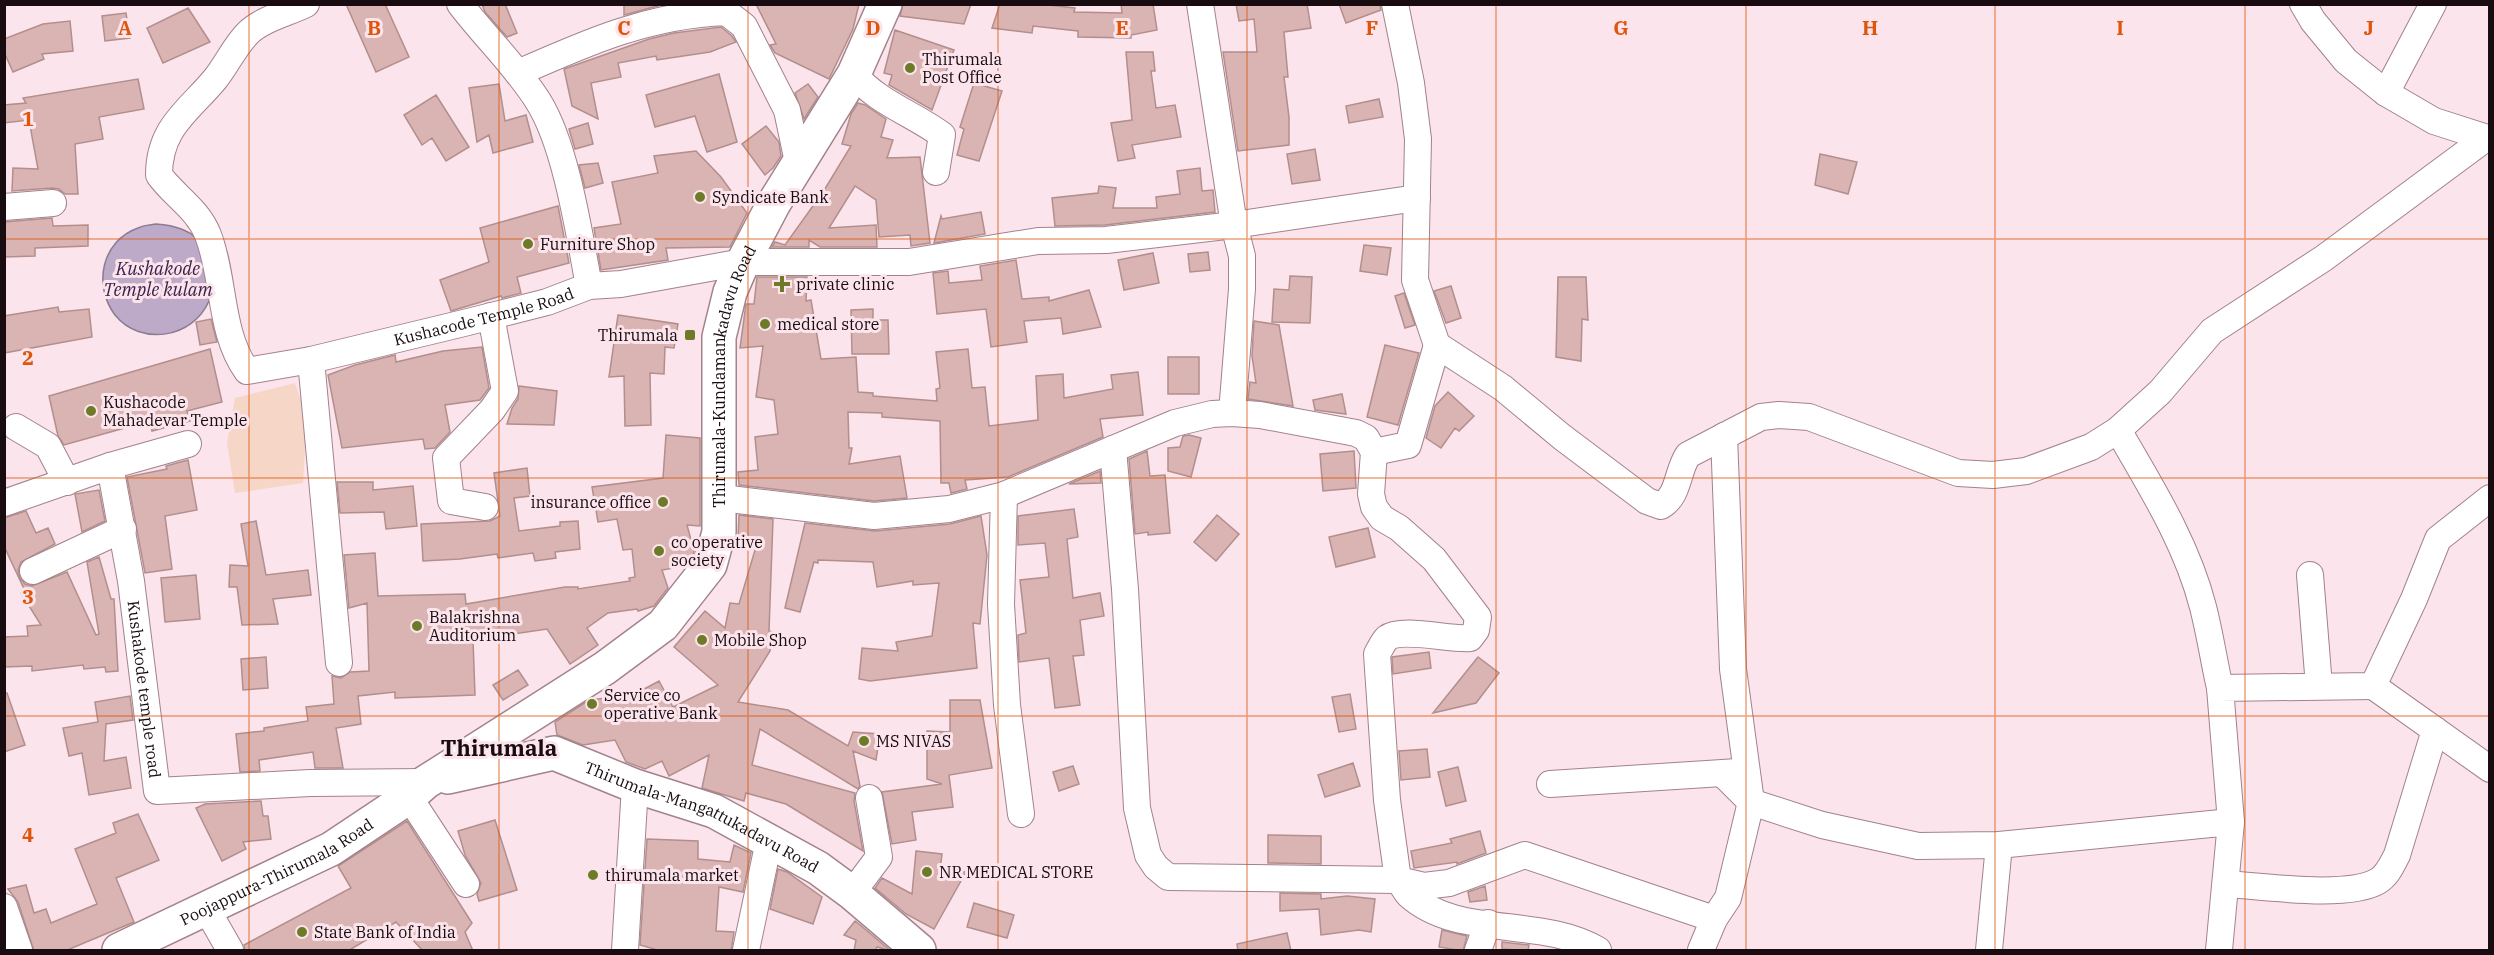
<svg xmlns="http://www.w3.org/2000/svg" width="2494" height="955" font-family="'IBM Plex Serif',serif">
<style>
.green{fill:#f5d6c7}
.water{fill:#bdaac9;stroke:#8c7b92;stroke-width:1.5}
.building{fill:#d9b4b2;stroke:#b28e8c;stroke-width:1.5}
.lines{fill:none;stroke-linecap:round;stroke-linejoin:round}
.minor-casing{stroke:#a3828c;stroke-width:28}
.major-casing{stroke:#a3828c;stroke-width:36}
.minor{stroke:#fff;stroke-width:26}
.major{stroke:#fff;stroke-width:33}
.grid{fill:none;stroke:#de550c;stroke-width:1.5;stroke-opacity:0.55}
.poi-dot{fill:#6d7a27;stroke:#fbe4eb;stroke-width:2}
.labels{text-anchor:middle;stroke-width:6;stroke-linejoin:round;paint-order:stroke}
.poi-label{font-size:16px;fill:#180c10;stroke:#fbe4eb;text-anchor:start}
.street-label{font-size:16px;fill:#180c10;stroke:#fbe4eb}
.water-label{font-size:18px;font-style:italic;fill:#3a1f49;stroke:#fbe4eb}
.district-label{font-size:22px;font-weight:bold;fill:#180c10;stroke:#fbe4eb}
.grid-label{font-size:20px;text-anchor:middle;font-weight:bold;fill:#de550c;stroke:#fbe4eb;stroke-width:6;stroke-linejoin:round;paint-order:stroke}
</style>
<rect width="100%" height="100%" fill="#fbe4eb"/>
<!-- green -->
<path class="green" d="M295 383 307 418 303 483 235 493 227 443 235 398Z"/>
<!-- water -->
<path class="water" d="M156 224C172 225 195 230 203 247 207 254 206 266 207 274 208 282 212 294 209 301 193 338 141 347 115 315 93 286 101 241 138 228 143 225 150 225 156 224Z"/>
<!-- building -->
<path class="building" d="M346 4H385L409 57 376 72Z
M482 4H505L517 33 507 37 485 12Z
M624 4H665L624 15Z
M756 4H859L853 29 829 79 775 53 770 45 776 44Z
M903 4H971L964 24 900 16Z
M1000 4H1039L1075 8 1074 12 1122 13 1121 4H1153L1157 30 1131 35V38L1078 37V31L1033 26 1032 33 992 28Z
M1236 4H1307L1311 28 1284 32 1288 77H1284L1289 117V145L1238 151 1223 52H1257L1254 19 1239 21Z
M1339 4H1380L1381 10 1346 23Z
M188 8 210 42 163 63 147 28Z
M126 13 130 38 105 41 102 16Z
M70 21 73 51 42 54 44 59 13 72 4 52V39L43 24Z
M721 27 732 36 736 42 710 52 657 60 656 56 618 63 621 77 591 83 598 119 572 106 564 69 649 39 674 33Z
M895 30 954 50 932 110 889 85 892 75 884 73Z
M1126 52H1153L1155 71H1151L1156 108 1175 105 1181 137 1132 145 1135 158 1118 161 1111 123 1132 120Z
M719 74 737 142 707 152 695 116 655 127 646 95Z
M138 79 144 109 99 117 103 139 75 144 78 194H65L59 189 52 188 12 191 13 168 38 169 29 120 4 123V105L26 103 23 98Z
M974 83 1002 91 979 161 957 155 964 129 960 127Z
M499 84 505 121 526 115 533 142 493 153 489 135 477 142 469 88Z
M808 84 818 97 804 119 795 93Z
M436 95 469 147 446 161 432 138 422 145 404 115Z
M1379 99 1383 117 1349 123 1346 106Z
M858 103 865 105 886 119 881 137 893 140 887 158 920 157 930 243 911 246 910 235 879 237 876 200 855 186 829 228 876 225 877 247H820L809 240V247H772L775 242 785 245 823 192 851 146 842 144 851 114Z
M588 123 593 144 575 149 569 129Z
M766 126 779 142 781 156 773 168 765 175 742 144Z
M1315 149 1320 180 1292 184 1287 154Z
M696 151 721 177 747 213 730 247 666 248 668 260 601 270 594 228 621 224 612 182 658 173 654 156Z
M1820 154 1857 162 1848 194 1815 185Z
M598 163 603 183 585 188 579 165Z
M1200 168 1202 191 1213 190 1215 212 1105 225 1055 226 1052 198 1098 193 1099 186 1116 188 1113 208H1157L1156 197 1180 194 1177 171Z
M558 206 569 263 517 277 521 293 502 298 501 296 451 311 440 280 489 262 480 228Z
M981 212 985 234 934 243 941 216 942 219Z
M52 218 53 226 88 225V246L35 248V256L4 257V222Z
M1364 245 1391 248 1387 275 1360 271Z
M1208 252 1210 270 1190 272 1188 254Z
M1153 253 1159 283 1124 290 1118 260Z
M1016 260 1022 299 1049 297V301L1089 290 1101 327 1063 334 1061 318 1024 321 1027 342 991 347 986 309 937 314 933 273 948 271 949 283 982 280 980 266Z
M1290 276 1312 277 1310 323 1272 322 1274 289 1289 290Z
M757 277H807L806 301 811 300 821 359 856 357 858 392 873 393V396L937 401 936 389 940 388 936 352 968 349 972 388 985 387 989 426 1038 420 1036 376 1063 374 1064 398 1113 389 1111 375 1138 372 1143 415 1100 419 1103 437 1008 477 965 480 967 489 951 493 949 483H941L940 421 882 417V413L848 412 849 448H852L849 464 900 456 907 498 874 501 739 485 738 472 758 470 755 437 778 434 774 400 756 397 763 346 740 348 746 304H754Z
M1558 277H1586L1588 320 1582 319 1581 361 1556 357Z
M1451 286 1461 318 1446 323 1434 291Z
M1404 293 1415 325 1405 328 1395 296Z
M58 307 59 312 89 309 92 337 4 353V316Z
M873 309V320H888L889 354H852L851 310Z
M618 315 678 324 674 348 665 347 664 374 650 373 651 425 625 426 624 376 609 377Z
M211 319 217 342 200 345 196 322Z
M1254 321 1279 325 1293 406 1248 399 1250 382 1256 383 1252 356Z
M1385 345 1419 353 1398 425 1367 417Z
M482 347 489 388 480 400 445 405 450 432 435 448 425 449 423 439 342 448 328 375 355 365 395 355 396 362 443 351Z
M210 349 222 402 187 411 190 421 152 431 150 421 64 445 58 436 49 396Z
M1168 357H1199V394H1168Z
M519 386 557 391 554 425 507 424 512 408 518 399Z
M1448 392 1474 416 1459 431 1455 428 1441 448 1426 438 1435 406Z
M1342 394 1346 414 1315 410 1313 400Z
M666 435 700 438V526L687 525 694 551 693 556 685 566 662 570 668 588 654 606 638 611 637 609 608 613 587 628 598 645 570 664 547 629 473 640 475 695 395 698V692L358 696 361 724 336 728 343 768H315L313 752 259 760 260 771 240 772 236 734 264 731V728L308 721 306 707 334 704 332 676 341 678 350 672 369 671 367 603 349 608 344 555 375 553 378 596 465 594 466 604 565 587H578V589L630 581 629 578 635 577 632 549 623 550 617 519 598 522 592 487 663 478Z
M1189 435 1201 438 1191 477 1168 471V448L1180 447 1183 436Z
M1147 451 1150 476 1165 475 1170 533 1148 535V532L1135 534 1129 459Z
M1354 451 1356 488 1323 491 1320 454Z
M188 460 197 510 165 516 172 569 145 573 127 477 167 469 166 466Z
M527 468 530 496 514 498 519 531 560 526V522L578 521 580 549 555 552 556 558 535 561 533 553 498 558 497 554 460 559 423 561 421 524 490 521 500 516 494 473Z
M1100 471 1101 483 1069 484Z
M337 482H373V490L413 486 417 526 386 529 384 512 340 513Z
M99 490 105 521 82 532 75 494Z
M1074 509 1078 537 1067 539 1073 598 1100 593 1104 616 1080 620 1084 655 1073 656 1080 705 1055 708 1049 658 1019 662 1018 635 1026 633 1020 580 1049 577 1045 543 1018 545V516Z
M26 511 36 533 48 528 55 544 21 562 18 570 20 578 25 584 32 586 67 572 96 635 99 634 87 562 99 557 111 599H114L118 671 106 672 105 667 84 669 83 665 32 671V666L4 667V637L28 636 27 626 41 625 21 593 25 591 4 546V518Z
M739 515 773 519 769 631 773 632 770 651 738 702 788 710 848 746 853 732 880 734 876 760 853 751 860 786 858 789 760 729 752 765 855 793 854 801 863 851 786 804 746 793 744 801 702 788 709 755 669 776 662 761 645 769 626 762 615 740 583 745 557 735 555 722 589 700 633 695 659 681 673 707 718 685 674 647 705 611 725 628 730 603 739 604 758 540 738 539Z
M1217 515 1239 534 1216 561 1194 542Z
M981 516 987 555 980 624 973 623 977 668 870 681 859 679 862 648 898 651 896 642 932 636 939 583 913 585V581L877 587 873 562 818 560V563L814 562 800 612 785 608 805 523 875 531 950 524Z
M256 521 266 575 308 570 311 595 273 599 278 624 242 625 237 587H229L230 565 248 566 241 524Z
M1368 528 1375 557 1336 567 1329 537Z
M196 575 200 619 165 622 161 578Z
M1429 652 1431 668 1393 674 1392 657Z
M266 657 268 688 243 690 241 659Z
M1478 657 1499 673 1476 703 1433 713Z
M518 670 528 685 503 700 493 685Z
M4 693H7L25 745 4 752Z
M1350 694 1356 729 1339 732 1332 697Z
M130 696 133 720 106 724 104 761 126 757 131 788 89 795 82 753 69 756 63 728 98 722 95 702Z
M950 700H980L992 768 949 775 953 807 912 812 916 840 892 844 882 792 942 784 927 779V731L950 732Z
M1427 749 1430 777 1401 780 1399 751Z
M1353 763 1360 786 1325 797 1318 775Z
M1073 766 1079 784 1059 791 1053 772Z
M1458 767 1466 801 1446 806 1438 772Z
M261 801 263 816H268L271 839 243 842 246 849 222 861 196 808 205 804Z
M138 814 159 860 116 878 134 922 65 951H34L18 902 8 889 26 885 34 913 46 909 51 923 97 904 75 849 116 833 113 823Z
M495 820 517 890 479 901 477 894 481 883 465 855 458 831Z
M407 821 472 923 465 932 473 951H423L396 922 348 951H245L244 945 351 888 338 866Z
M1480 831 1486 853 1457 864V862L1414 868 1411 851 1452 843 1450 839Z
M1268 835 1321 836V864L1268 863Z
M647 839 698 841V859L730 862 734 845 751 853 743 892 719 887 716 931 734 932 731 951H661L640 945Z
M916 851 942 854 940 870 966 872 934 929 906 914 875 888 882 878 912 894Z
M778 869 787 872 822 897 813 924 770 909Z
M1485 886 1487 900 1470 902 1468 892Z
M1280 893 1321 894V899L1347 896 1375 899 1371 932 1359 930 1321 935 1319 909 1280 911Z
M974 903 1014 915 1007 938 967 927Z
M855 921 860 925 891 951 877 947 875 951H854L856 940 844 935Z
M1442 930 1467 936 1463 951 1439 947Z
M1287 933 1291 951H1238L1237 944Z
M1502 942 1529 945 1528 951 1502 949Z"/>
<g class="lines">
<defs>
<g id="minor">
<path id="s1" d="M306 4C288 13 262 19 248 33 235 46 227 64 216 78 189 111 159 127 159 175 174 196 198 209 208 235 225 279 219 332 247 371L311 360 468 322 547 302 589 286 621 284 743 262H909L1038 241 1106 240 1234 225 1417 198"/>
<path d="M460 4C485 37 516 66 538 101 566 145 579 233 589 286"/>
<path d="M1200 4 1234 225 1242 256V289L1232 413"/>
<path d="M1395 4 1411 83 1418 139 1415 280 1437 345 1503 388 1562 437 1647 501 1661 506C1679 496 1677 471 1688 455L1761 417 1779 415 1809 417 1958 473 1993 475 2026 471 2091 447 2118 430 2160 392 2212 331 2324 258 2486 138"/>
<path d="M2303 4 2313 21 2346 61 2386 93 2434 121 2490 139"/>
<path d="M518 73C588 42 649 15 726 12L744 26 787 110 798 162"/>
<path d="M854 74C876 102 914 114 942 135L936 172"/>
<path d="M2386 93 2433 4"/>
<path d="M4 207 53 203"/>
<path d="M311 360 339 663"/>
<path d="M16 427 48 446 67 482"/>
<path d="M2118 430C2151 487 2187 544 2203 607 2210 634 2214 662 2220 688"/>
<path d="M1113 449 1125 589 1137 808 1148 855 1156 867 1168 877 1398 880C1402 884 1405 891 1409 895 1458 939 1541 916 1598 950"/>
<path d="M1374 452 1408 445 1437 345"/>
<path id="s2" d="M110 466 131 581 157 791 310 783 426 782"/>
<path d="M1004 495 1001 604 1007 705 1021 814"/>
<path d="M721 498 874 516 949 509 1004 495 1175 423 1212 414 1232 413 1260 415 1356 433 1366 438 1374 452 1371 494 1374 507 1382 518 1399 528 1434 559 1478 617 1476 630 1470 638C1450 640 1402 627 1387 638 1383 642 1380 649 1377 654L1387 800 1398 880 1424 886 1449 883 1525 855 1714 919"/>
<path d="M4 503 110 466 188 444"/>
<path d="M485 507 451 501 446 458 492 410 505 391 491 316"/>
<path d="M33 571 123 529"/>
<path d="M2310 575 2319 686"/>
<path d="M2373 686 2490 769"/>
<path d="M1723 774 1751 802 1822 825 1918 846 1999 845 2231 822 2219 950"/>
<path d="M1550 784 1738 772"/>
<path d="M409 797 466 884"/>
<path d="M2231 822 2220 688 2373 686 2414 599 2438 539 2490 498"/>
<path d="M2226 884C2262 886 2348 899 2378 881 2388 875 2392 864 2397 855L2435 730"/>
<path d="M852 893 879 857 869 798"/>
<path d="M4 907 19 950"/>
<path d="M206 908 230 950"/>
<path d="M625 950 635 786"/>
<path d="M746 950 769 841"/>
<path d="M1478 950 1488 923"/>
<path d="M1701 950 1714 919 1728 898 1751 802 1733 669 1724 436"/>
<path d="M1989 950 1999 845"/>
</g>
<g id="major">
<path id="s3" d="M448 777 554 753 635 786 714 811 818 868 852 893 919 950"/>
<path id="s4" d="M119 950 331 849 409 797 426 782 605 668 663 625 710 565 719 532V337L730 292 743 262 774 203 854 74 885 4"/>
</g>
</defs>
<!-- minor casing -->
<use href="#minor" class="minor-casing"/>
<!-- major casing -->
<use href="#major" class="major-casing"/>
<!-- minor -->
<use href="#minor" class="minor"/>
<!-- major -->
<use href="#major" class="major"/>
</g>
<!-- grid -->
<path class="grid" d="M249 4V950M499 4V950M748 4V950M998 4V950M1247 4V950M1496 4V950M1746 4V950M1995 4V950M2245 4V950M4 239H2490M4 478H2490M4 716H2490"/>
<!-- markers -->
<g class="poi-dot">
<circle cx="910" cy="68" r="6"/>
<circle cx="700" cy="197" r="6"/>
<circle cx="528" cy="244" r="6"/>
<path d="M779 275h6v6h6v6h-6v6h-6v-6h-6v-6h6z"/>
<circle cx="765" cy="324" r="6"/>
<rect x="684" y="329" width="12" height="12" rx="3"/>
<circle cx="91" cy="411" r="6"/>
<circle cx="663" cy="502" r="6"/>
<circle cx="659" cy="551" r="6"/>
<circle cx="417" cy="626" r="6"/>
<circle cx="702" cy="640" r="6"/>
<circle cx="592" cy="704" r="6"/>
<circle cx="864" cy="741" r="6"/>
<circle cx="927" cy="872" r="6"/>
<circle cx="593" cy="875" r="6"/>
<circle cx="302" cy="932" r="6"/>
</g>
<g class="labels">
<!-- poi labels -->
<g class="poi-label">
<text x="922" y="65">Thirumala<tspan x="922" dy="18">Post Office</tspan></text>
<text x="712" y="203">Syndicate Bank</text>
<text x="540" y="250">Furniture Shop</text>
<text x="796" y="290">private clinic</text>
<text x="777" y="330">medical store</text>
<text x="678" y="341" text-anchor="end">Thirumala</text>
<text x="103" y="408">Kushacode<tspan x="103" dy="18">Mahadevar Temple</tspan></text>
<text x="651" y="508" text-anchor="end">insurance office</text>
<text x="671" y="548">co operative<tspan x="671" dy="18">society</tspan></text>
<text x="429" y="623">Balakrishna<tspan x="429" dy="18">Auditorium</tspan></text>
<text x="714" y="646">Mobile Shop</text>
<text x="604" y="701">Service co<tspan x="604" dy="18">operative Bank</tspan></text>
<text x="876" y="747">MS NIVAS</text>
<text x="939" y="878">NR MEDICAL STORE</text>
<text x="605" y="881">thirumala market</text>
<text x="314" y="938">State Bank of India</text>
</g>
<!-- street labels -->
<g class="street-label">
<text dy="6" stroke="none"><textPath href="#s1" startOffset="700">Kushacode Temple Road</textPath></text>
<text dy="6" stroke="none"><textPath href="#s4" startOffset="904">Thirumala-Kundamankadavu Road</textPath></text>
<text dy="6" stroke="none"><textPath href="#s2" startOffset="226">Kushakode temple road</textPath></text>
<text dy="6" stroke="none"><textPath href="#s3" startOffset="270">Thirumala-Mangattukadavu Road</textPath></text>
<text dy="6" stroke="none"><textPath href="#s4" startOffset="176">Poojappura-Thirumala Road</textPath></text>
</g>
<!-- water labels -->
<g class="water-label">
<text x="158" y="275">Kushakode<tspan x="158" dy="21">Temple kulam</tspan></text>
</g>
<!-- district labels -->
<g class="district-label">
<text x="499" y="756">Thirumala</text>
</g>
</g>
<g class="grid-label">
<text x="125" y="35">A</text>
<text x="374" y="35">B</text>
<text x="624" y="35">C</text>
<text x="873" y="35">D</text>
<text x="1122" y="35">E</text>
<text x="1372" y="35">F</text>
<text x="1621" y="35">G</text>
<text x="1870" y="35">H</text>
<text x="2120" y="35">I</text>
<text x="2369" y="35">J</text>
<text x="28" y="126">1</text>
<text x="28" y="365">2</text>
<text x="28" y="604">3</text>
<text x="28" y="842">4</text>
</g>
<!-- border -->
<rect width="2494" height="955" fill="none" stroke="#180c10" stroke-width="12"/>
</svg>
